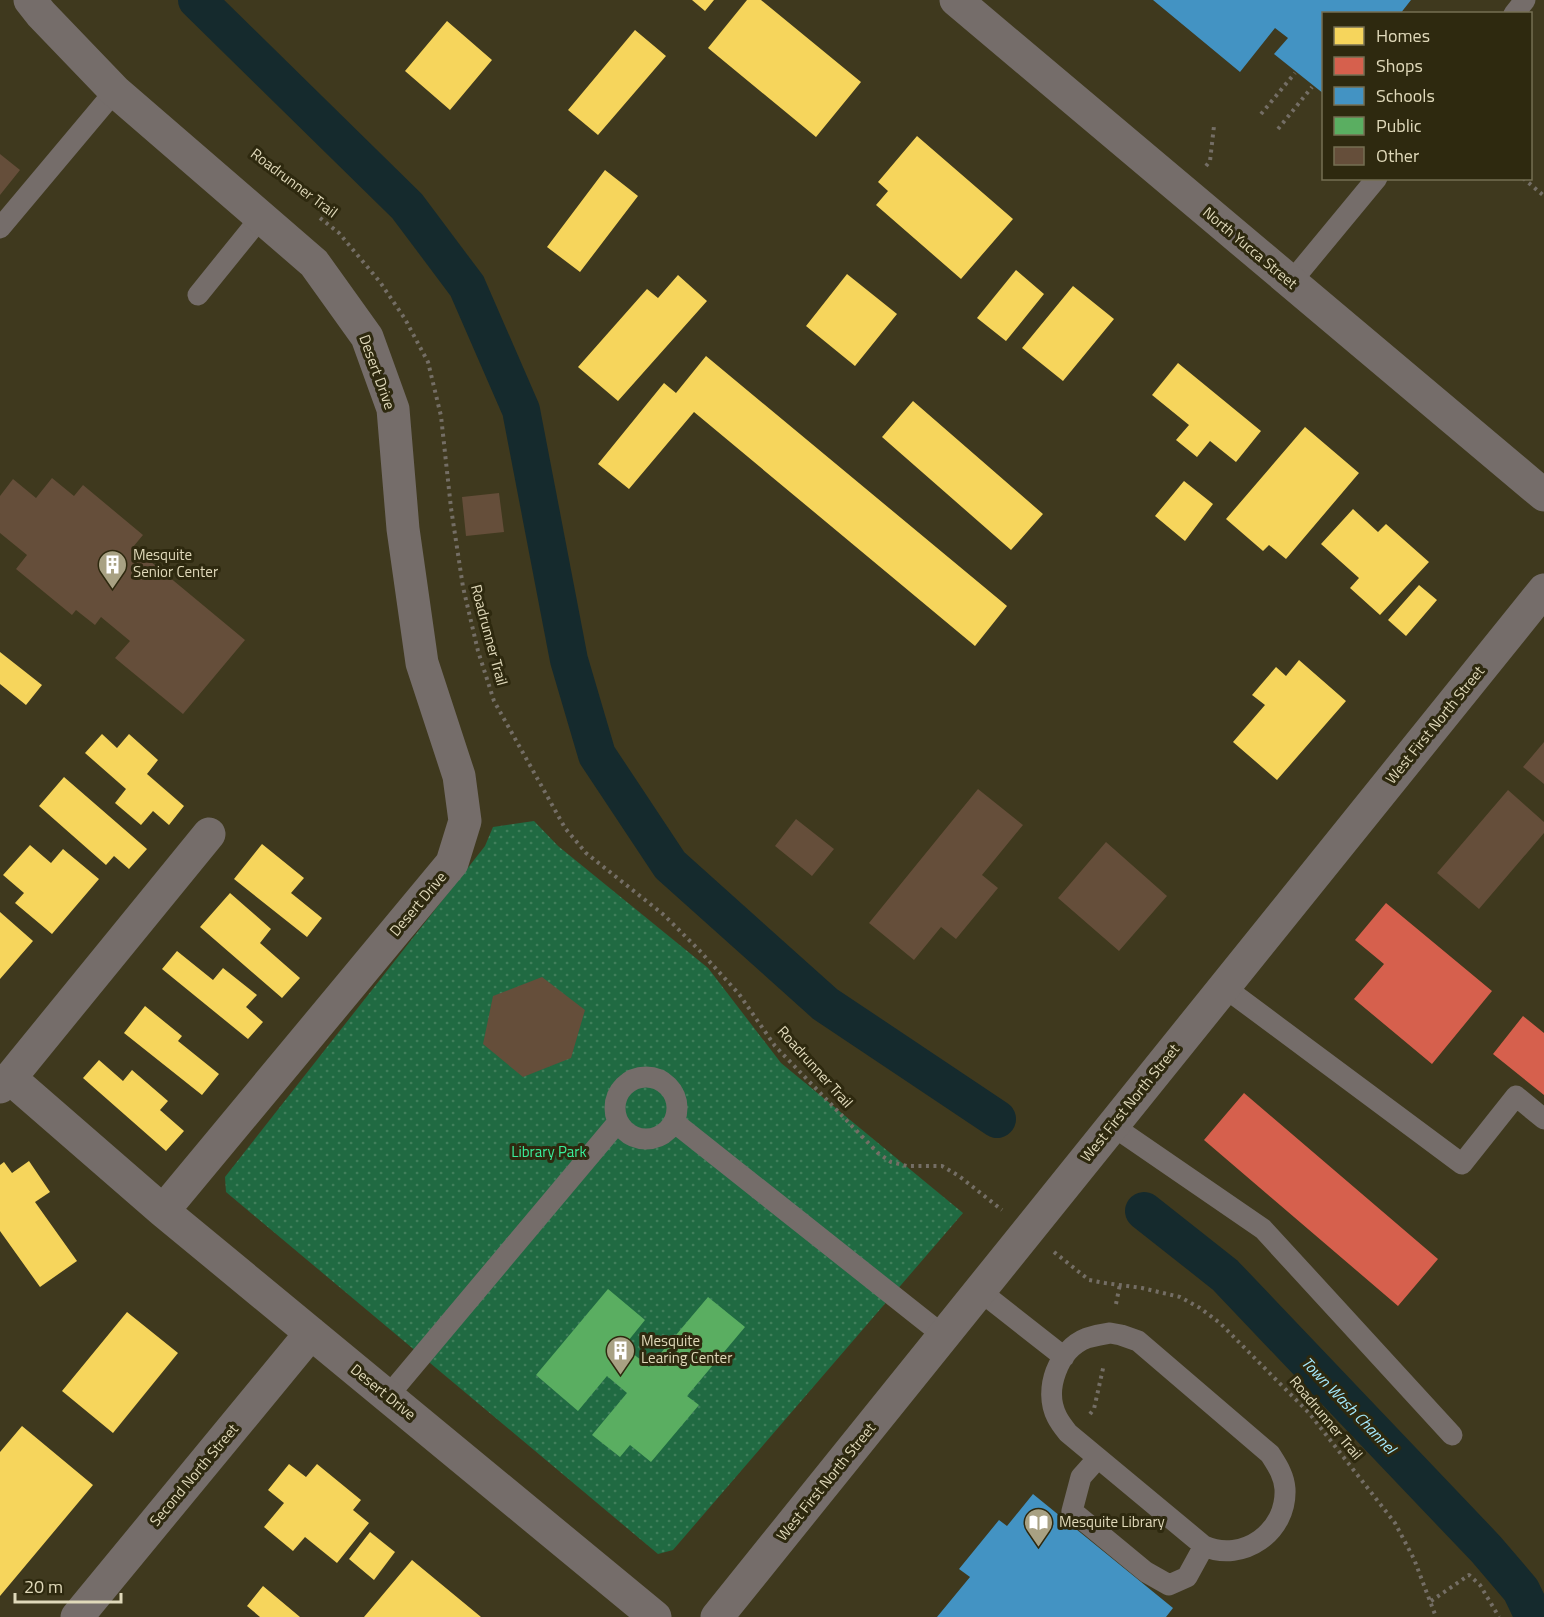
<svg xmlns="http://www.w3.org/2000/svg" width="1544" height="1617" font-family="'Titillium Web',sans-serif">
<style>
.park{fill:url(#park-dots)}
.homes{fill:#f6d55c}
.shops{fill:#d6604d}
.schools{fill:#4393c3}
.public{fill:#5aae61}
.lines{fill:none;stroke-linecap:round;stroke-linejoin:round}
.canal{stroke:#152a2d;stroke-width:38}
.building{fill:#654e3a}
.path{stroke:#746e65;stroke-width:4;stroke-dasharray:3 4.5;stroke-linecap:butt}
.service{stroke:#756d6a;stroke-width:21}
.minor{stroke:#756d6a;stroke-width:33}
.labels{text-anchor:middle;stroke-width:6;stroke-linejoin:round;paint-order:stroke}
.street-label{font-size:15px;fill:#e0d9ba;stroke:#2e290f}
.poi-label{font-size:15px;fill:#e0d9ba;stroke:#2e290f;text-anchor:start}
.park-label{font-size:15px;fill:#39ef9b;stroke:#2e290f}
.water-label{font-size:16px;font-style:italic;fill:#a5eafe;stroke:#2e290f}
</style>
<defs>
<pattern id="park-dots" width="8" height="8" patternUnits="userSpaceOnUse" patternTransform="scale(1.5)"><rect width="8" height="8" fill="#206a42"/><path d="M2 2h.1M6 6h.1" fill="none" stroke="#407f5b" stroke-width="1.8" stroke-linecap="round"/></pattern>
</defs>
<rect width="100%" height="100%" fill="#3f391e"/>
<!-- park -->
<path class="park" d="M534 821 558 846 708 968 781 1063 963 1213 673 1550 658 1554 226 1192 225 1177 485 846 493 827Z"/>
<!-- homes -->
<path class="homes" d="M692 0H714L705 11Z
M747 0H761L861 82 816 137 708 48Z
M447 21 492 60 450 110 405 71Z
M635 30 666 56 598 135 568 110Z
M917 136 1013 219 961 279 876 205 888 191 878 182Z
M605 170 638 196 580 272 547 247Z
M1016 270 1044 294 1006 341 977 318Z
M847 274 897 314 855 366 806 326Z
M678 275 707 301 618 401 578 367 647 289 658 298Z
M1073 286 1114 319 1063 381 1022 348Z
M706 356 1007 606 975 646 694 412 629 489 598 464 664 383 676 393Z
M1178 363 1261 431 1236 462 1210 441 1197 457 1176 440 1189 425 1152 395Z
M913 401 1043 514 1011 550 882 437Z
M1305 427 1359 473 1286 559 1269 545 1263 551 1226 519Z
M1184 481 1213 504 1185 541 1155 516Z
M1353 509 1378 532 1386 524 1429 562 1380 615 1350 588 1359 578 1321 544Z
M1419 585 1437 600 1406 636 1388 620Z
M0 652 42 685 26 705 0 684Z
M1299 660 1346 701 1277 780 1233 742 1265 705 1252 695 1276 667 1286 676Z
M102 734 117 748 129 734 158 760 147 774 184 806 169 825 153 811 141 825 115 803 126 789 85 753Z
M64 777 147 849 129 869 114 856 106 865 39 806Z
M262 844 304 878 291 893 322 918 307 937 234 879Z
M30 845 51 863 63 849 99 879 52 934 15 903 24 893 3 875Z
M230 893 271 929 260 943 300 978 282 998 200 927Z
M0 912 33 941 0 979Z
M177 951 213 980 223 968 257 995 246 1007 263 1022 248 1039 162 969Z
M145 1006 182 1036 178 1041 219 1074 202 1095 124 1033Z
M99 1060 123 1081 132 1070 168 1101 160 1110 184 1131 166 1151 83 1078Z
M29 1161 50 1192 35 1202 77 1261 40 1287 0 1231V1165L4 1162 12 1173Z
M127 1312 178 1353 113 1433 62 1391Z
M22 1426 93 1485 0 1596V1452Z
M289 1464 306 1477 317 1464 361 1500 353 1510 369 1523 337 1563 305 1537 293 1551 264 1527 284 1503 268 1490Z
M370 1532 395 1552 374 1580 349 1559Z
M412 1560 481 1617H364Z
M263 1586 300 1617H260L247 1606Z"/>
<!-- shops -->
<path class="shops" d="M1386 903 1492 991 1432 1064 1354 999 1384 964 1355 940Z
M1523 1016 1544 1033V1095L1493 1054Z
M1244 1093 1438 1259 1398 1306 1204 1140Z"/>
<!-- schools -->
<path class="schools" d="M1153 0H1411L1400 14H1324V94L1274 54 1288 38 1275 28 1240 72Z
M1033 1494 1173 1608 1166 1617H937L970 1577 959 1569 999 1520 1007 1526Z"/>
<!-- public -->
<path class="public" d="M608 1289 645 1320 624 1346 649 1367 708 1297 745 1327 687 1396 699 1405 651 1462 630 1445 620 1457 592 1435 627 1393 607 1376 578 1411 536 1375Z"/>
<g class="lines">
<!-- canal -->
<path class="canal" d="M197 0 407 206 467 286 521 410 569 660 597 755 670 865 825 1004 997 1119
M1144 1211 1225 1275 1486 1549 1521 1590 1534 1617"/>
</g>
<!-- building -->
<path class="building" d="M0 154 20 170 0 195Z
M52 478 74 496 83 485 143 535 133 547 245 640 183 714 115 658 130 641 101 617 95 625 76 610 72 615 16 569 27 555 0 533V496L13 479 36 498Z
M499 493 504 532 466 536 462 497Z
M1544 742V784L1523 767Z
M978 789 1023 825 982 875 998 888 956 939 941 927 914 960 869 923Z
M1508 790 1544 822V833L1479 909 1437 873Z
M796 819 834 849 812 876 775 846Z
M1106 842 1167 896 1119 951 1058 898Z
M542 977 585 1010 571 1058 523 1077 483 1044 493 996Z"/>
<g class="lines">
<!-- path -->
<path class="path" d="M1261 114 1295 73
M1278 129 1312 87
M1206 166 1210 161 1214 126
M1523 178 1544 196
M320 218 339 233 380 282 405 319 428 362 441 416 451 508 463 587 478 651 494 701 565 828 586 853 664 915 699 950 739 994 775 1046 878 1153 891 1162 907 1166H942L959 1176 1002 1210
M1054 1252 1089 1280 1105 1283 1142 1288 1180 1297 1200 1308 1220 1323 1309 1413 1395 1523 1414 1559 1436 1617
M1116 1304 1120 1284
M1090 1414 1094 1409 1104 1364
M1431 1601 1469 1575 1480 1585 1499 1617"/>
<!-- service -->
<path class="service" d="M1514 14 1525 0
M0 228 115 91
M1291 282 1377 178
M198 295 261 217
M1224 987 1462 1164 1516 1096 1544 1119
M615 1108a31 31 0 1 1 62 0a31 31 0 1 1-62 0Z
M674 1122 944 1336
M1113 1126 1263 1229 1452 1435
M980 1291 1064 1357
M1110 1333 1121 1335 1138 1341 1270 1454C1277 1465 1284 1475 1285 1489 1287 1532 1243 1563 1204 1546L1068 1433C1064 1428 1060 1423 1057 1417 1043 1390 1058 1349 1087 1338 1094 1336 1103 1334 1110 1333Z
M388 1396 618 1122
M1098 1458 1081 1477 1072 1511 1146 1572 1169 1585 1187 1577 1204 1546"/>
<!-- minor -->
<path class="minor" d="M30 0 41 14 115 91 314 263 367 337 393 409 403 529 422 663 459 776 465 821 452 863 163 1211 655 1617
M956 0 1544 495
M10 1078 163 1211
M0 1087 10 1078 209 834
M77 1617 311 1333
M717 1617 1544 590"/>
</g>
<!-- icons -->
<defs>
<symbol id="building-pin" viewBox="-11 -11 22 30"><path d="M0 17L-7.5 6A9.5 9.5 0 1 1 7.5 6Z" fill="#a8a183" stroke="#2e290f"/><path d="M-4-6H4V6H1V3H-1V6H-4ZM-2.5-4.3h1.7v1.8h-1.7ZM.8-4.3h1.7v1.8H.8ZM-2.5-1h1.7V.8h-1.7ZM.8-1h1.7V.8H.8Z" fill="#fff"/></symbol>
<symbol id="library-pin" viewBox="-11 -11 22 30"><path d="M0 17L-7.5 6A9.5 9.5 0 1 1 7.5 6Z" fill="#a8a183" stroke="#2e290f"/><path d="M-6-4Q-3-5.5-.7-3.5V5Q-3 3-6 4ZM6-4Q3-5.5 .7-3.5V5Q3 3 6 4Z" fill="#fff"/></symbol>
</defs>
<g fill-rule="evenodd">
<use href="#building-pin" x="96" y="548" width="33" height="45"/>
<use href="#building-pin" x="604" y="1334" width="33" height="45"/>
<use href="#library-pin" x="1022" y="1506" width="33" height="45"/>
</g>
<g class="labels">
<!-- street labels -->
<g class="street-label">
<text transform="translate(294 183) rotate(37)" y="5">Roadrunner Trail</text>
<text transform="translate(1250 248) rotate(40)" y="5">North Yucca Street</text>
<text transform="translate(377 372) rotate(70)" y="5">Desert Drive</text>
<text transform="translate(489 635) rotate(75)" y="5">Roadrunner Trail</text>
<text transform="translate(1435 725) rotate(-51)" y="5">West First North Street</text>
<text transform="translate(418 904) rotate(-50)" y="5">Desert Drive</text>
<text transform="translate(815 1067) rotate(48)" y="5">Roadrunner Trail</text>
<text transform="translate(1130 1103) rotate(-51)" y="5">West First North Street</text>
<text transform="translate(383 1392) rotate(39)" y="5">Desert Drive</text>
<text transform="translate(1326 1418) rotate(50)" y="5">Roadrunner Trail</text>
<text transform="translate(194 1475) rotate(-50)" y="5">Second North Street</text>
<text transform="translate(826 1482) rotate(-51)" y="5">West First North Street</text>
</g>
<!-- poi labels -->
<g class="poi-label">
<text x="133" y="560">Mesquite<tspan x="133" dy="17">Senior Center</tspan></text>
<text x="641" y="1346">Mesquite<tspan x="641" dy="17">Learing Center</tspan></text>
<text x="1059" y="1527">Mesquite Library</text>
</g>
<!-- park labels -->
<g class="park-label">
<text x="549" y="1157">Library Park</text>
</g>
<!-- water labels -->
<g class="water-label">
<text transform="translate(1349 1405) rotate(46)" y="6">Town Wash Channel</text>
</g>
</g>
<!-- legend -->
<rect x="1322" y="12" width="210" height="168" fill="#2e290f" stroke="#756f53" stroke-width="1.5"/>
<rect x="1334" y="27" width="30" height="18" fill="#f6d55c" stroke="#756f53" stroke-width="1.5"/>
<text x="1376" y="42" font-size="18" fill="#e0d9ba">Homes</text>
<rect x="1334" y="57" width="30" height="18" fill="#d6604d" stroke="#756f53" stroke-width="1.5"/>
<text x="1376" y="72" font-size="18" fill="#e0d9ba">Shops</text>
<rect x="1334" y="87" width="30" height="18" fill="#4393c3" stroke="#756f53" stroke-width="1.5"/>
<text x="1376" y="102" font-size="18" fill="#e0d9ba">Schools</text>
<rect x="1334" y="117" width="30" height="18" fill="#5aae61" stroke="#756f53" stroke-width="1.5"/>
<text x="1376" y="132" font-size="18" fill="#e0d9ba">Public</text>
<rect x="1334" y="147" width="30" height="18" fill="#654e3a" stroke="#756f53" stroke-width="1.5"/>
<text x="1376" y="162" font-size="18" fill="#e0d9ba">Other</text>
<!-- scale -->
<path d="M15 1593v9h106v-9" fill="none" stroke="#e0d9ba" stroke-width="3"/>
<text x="24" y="1593" font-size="18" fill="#e0d9ba" stroke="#2e290f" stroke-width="4.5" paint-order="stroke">20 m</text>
</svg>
